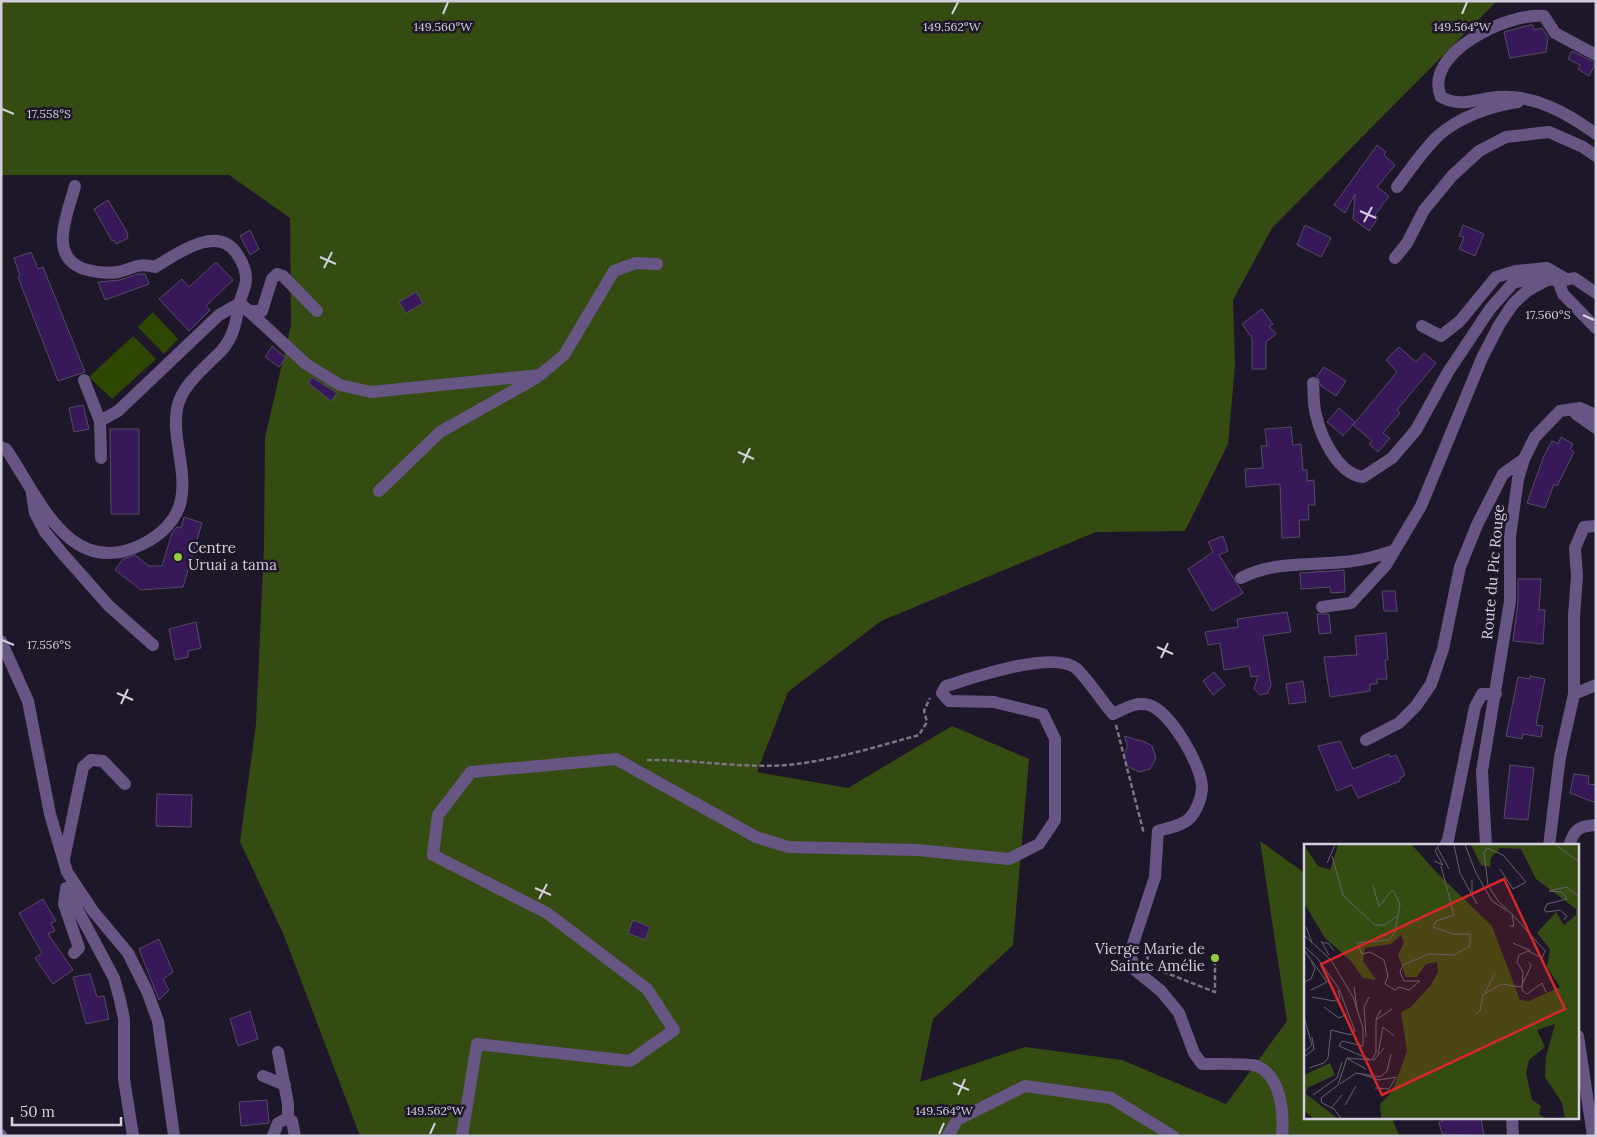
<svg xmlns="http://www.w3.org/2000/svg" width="1597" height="1137" font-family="Lora,serif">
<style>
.green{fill:#2e4700}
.forest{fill:#344c11}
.building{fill:#371959;stroke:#544c62}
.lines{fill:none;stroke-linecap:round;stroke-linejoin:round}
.path{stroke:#7a7484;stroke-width:2.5;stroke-dasharray:5 2.5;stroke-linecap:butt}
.minor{stroke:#675584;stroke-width:12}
.ticks{fill:none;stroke:#d3cfdc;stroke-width:2}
.poi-dot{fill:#93cc3d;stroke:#1e172a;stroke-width:2}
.labels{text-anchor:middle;stroke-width:5;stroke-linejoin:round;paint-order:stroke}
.poi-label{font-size:15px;fill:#d3cfdc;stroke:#1e172a;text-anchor:start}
.street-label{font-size:15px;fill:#d3cfdc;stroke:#1e172a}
.inset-road{fill:none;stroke:#666171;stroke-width:1}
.view{fill:#d62828;fill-opacity:0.15;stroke:#d62828;stroke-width:2.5}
.inset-edge{fill:none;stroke:#d3cfdc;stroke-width:2.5}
.ticks-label{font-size:12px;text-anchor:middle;fill:#d3cfdc;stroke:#1e172a;stroke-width:5;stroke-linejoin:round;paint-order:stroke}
</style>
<rect width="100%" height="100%" fill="#1e172a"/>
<!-- green -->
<path class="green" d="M153 312 178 339 164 354 138 327Z
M133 336 156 359 112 399 89 377Z"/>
<!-- forest -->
<path class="forest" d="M1 1H1497L1272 228 1233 300 1235 365 1228 444 1185 531 1096 532 881 621 788 692 757 772 848 788 952 726 1029 759 1013 945 933 1019 920 1082 1025 1047 1122 1060 1226 1104 1287 1021 1260 841 1306 874V1118H1392L1399 1136H360L283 933 240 842 256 724 264 547 265 438 291 325 290 218 229 175H1Z"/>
<!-- building -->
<path class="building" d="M1530 25H1533L1534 30 1542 28 1548 37 1546 52 1510 58 1504 32Z
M1572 51 1596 63 1589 76 1578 69 1580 65 1568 59Z
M1377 145 1386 152 1384 155 1395 165 1377 187 1389 196 1375 215 1378 218 1369 231 1353 219 1355 194 1345 213 1334 205Z
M108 200 127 232 128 238 116 244 114 240 112 241 94 209Z
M1305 225 1331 238 1321 257 1297 245Z
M1463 225 1484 234 1475 256 1459 249 1464 237 1459 236Z
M250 230 259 249 250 255 240 236Z
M31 252 38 269 43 267 85 372 58 381 18 277 20 276 14 258Z
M216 262 233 280 206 306 210 310 189 331 159 299 182 279 189 287Z
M138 274H145L149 284 105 300 98 282 120 280Z
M416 292 423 303 406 313 399 302Z
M1262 309 1273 324 1269 326 1276 334 1266 342V369H1252V338L1242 324Z
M272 346 286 358 279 367 265 357Z
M1399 347 1416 362 1424 353 1436 363 1397 410 1400 413 1383 433 1390 438 1378 452 1369 444 1372 441 1353 425 1397 372 1386 360Z
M1324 367 1346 381 1336 396 1321 386 1317 376Z
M312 377 337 393 331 401 308 383Z
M83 405 89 429 74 432 69 408Z
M1339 408 1355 422 1343 436 1327 422Z
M1291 427 1293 445 1301 444 1303 470H1307V481L1314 480 1315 505H1308L1309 520H1299L1300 537 1282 538 1280 484 1246 487 1245 469 1263 468 1261 446H1267L1265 429Z
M110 429H139V514H111Z
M1561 437 1573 444 1570 449 1574 452 1557 486 1554 484 1545 508 1527 503 1543 458 1552 441 1558 444Z
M184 517 202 523 183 587 141 590 115 570 123 559 135 555 149 566H162L172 533 177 527 181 528Z
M1223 536 1228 551 1219 555 1243 593 1212 611 1188 569 1213 552 1208 542Z
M1344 570 1345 592 1331 593 1330 587 1301 589 1300 573Z
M1518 579H1541L1539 610H1545L1543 644 1513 641 1518 601Z
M1382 591H1395L1397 611H1384Z
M1287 612 1291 632 1263 636 1271 685 1268 693 1260 695 1254 689 1258 676 1251 677 1249 666 1224 670 1220 643 1208 645 1205 632 1238 627 1237 619Z
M1317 614H1329L1331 633 1319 634Z
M196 622 201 648 188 651V657L175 660 169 629Z
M1386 633 1388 660H1385L1387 679H1377V684H1370V691L1330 697 1324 657 1357 655 1355 636Z
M1214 672 1225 685 1213 695 1203 681Z
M1530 676 1545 679 1536 725 1543 726 1541 737 1523 734 1522 739 1506 736 1518 677 1530 679Z
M1303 681 1306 702 1289 704 1286 684Z
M1124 736 1145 742 1152 746 1156 758 1150 769 1139 772 1127 766 1124 755 1128 746Z
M1340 741 1353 769 1389 754 1390 757 1396 755 1405 775 1400 778V781L1358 798 1352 785 1337 791 1318 746Z
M1510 765 1534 768 1528 820 1504 818Z
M1574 774 1589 776 1588 784 1596 785V803L1570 793Z
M157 794 192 795 191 827 156 826Z
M43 899 56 921 51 923 55 931 48 934 73 970 53 984 35 958 42 953 19 913Z
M633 920 650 927 645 940 628 933Z
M159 939 173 972 163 979 169 990 159 1000 139 949Z
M90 974 97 997 104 996 109 1019 86 1024 73 977Z
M250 1011 258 1039 238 1046 230 1019Z
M267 1100 269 1123 241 1126 239 1102Z
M1443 1118H1481L1484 1136 1442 1134 1439 1122 1443 1121Z"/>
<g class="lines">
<!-- path -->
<path class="path" d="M1116 725 1144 834
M647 760C696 759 747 770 796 764 837 759 879 746 919 735L927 722 924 711 930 698
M1147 947 1148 964
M1156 969 1215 992V958"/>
<!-- minor -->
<path class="minor" d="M1596 55 1555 33 1544 16C1509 12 1422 53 1441 97 1463 108 1474 99 1497 97 1534 94 1567 113 1596 134
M1397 187C1410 170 1423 150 1439 135 1460 117 1490 106 1518 102
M1395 258 1407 243 1424 210 1452 176 1479 151 1506 137 1549 132 1583 147 1596 156
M1596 293 1574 278 1561 281 1560 286 1563 294 1596 328
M248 311H262L272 279 277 274 283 276 317 311
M1422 326 1441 336 1460 321 1496 277 1516 271 1547 268 1566 279
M84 380 100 421
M1313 383C1314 393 1313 405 1316 415 1321 437 1338 474 1363 477L1392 458 1416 430 1448 372 1490 309 1513 283 1536 277 1561 281
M1576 414 1596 428
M1 447 6 449C39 497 69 581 143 544 161 535 177 520 181 500 187 470 172 439 177 409 181 385 206 367 222 350 235 335 236 319 240 301 242 294 246 286 246 279 246 271 242 261 237 254 218 224 178 253 155 267 137 262 134 269 118 272 107 274 95 272 84 269 47 256 68 213 75 186
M101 458 100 421 118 411 219 315 240 303 306 364 340 385 371 392 540 375 564 355 614 271 636 263 657 264
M379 491 440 432 536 378
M32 494 35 513 45 532 62 553 109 606 153 645
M1241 578C1276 559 1321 567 1359 560 1371 558 1382 554 1393 551
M1322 607 1351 603 1386 565 1421 506 1482 358 1499 325 1513 304 1527 291 1549 279
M1 641 28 701 50 814 67 872 93 911 128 953 147 991 158 1021 174 1136
M1574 694 1596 685
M1366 740 1399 723 1416 706 1431 684 1443 649 1460 567 1477 525 1503 474 1524 459
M1445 846 1448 840 1475 707 1482 694H1496
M1486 846 1482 771 1510 601V537L1518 479 1524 459 1535 437 1560 411 1580 408 1596 415
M1549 846 1560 757 1574 694V616L1577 576 1575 548 1584 527 1596 526
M1569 846C1574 829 1579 826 1596 825
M64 859 83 767 91 760 103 761 125 784
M66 888 114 978 120 1000 124 1019V1079L133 1136
M66 888 64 904 79 948 74 953
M1578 1036 1593 1136
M278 1052 288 1104V1118
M263 1076 285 1085
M288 1118 292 1121 295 1136
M1512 1118 1513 1136
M1 1135V1136
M273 1136 278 1123 288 1118
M462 1136 477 1044 630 1061 674 1030 647 989 547 913 433 855 438 815 471 772 616 759 756 837 788 847 917 850 1009 859 1039 844 1055 820V739L1043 714 994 702 949 701 942 693 946 686C973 678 1054 649 1077 669 1090 682 1101 700 1113 714 1124 709 1136 701 1149 705 1170 711 1202 766 1202 787 1202 797 1197 810 1190 818 1182 826 1168 828 1158 831L1155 877 1130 953 1134 969 1161 991 1179 1013 1194 1053 1202 1064C1214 1064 1248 1063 1257 1066 1281 1076 1284 1113 1282 1136
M948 1136 957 1120 1025 1086 1111 1098 1173 1136"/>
</g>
<!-- ticks -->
<path class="ticks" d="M443 14 448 2M952 14 958 2M1462 14 1467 2M2 109 14 114M1360 211 1376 218M1364 222 1372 207M320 257 336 264M324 268 332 252M1583 315 1594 320M738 452 754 459M743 463 750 448M2 640 14 645M1157 647 1173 654M1161 658 1168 643M117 693 133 700M121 704 128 689M535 888 551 895M539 899 547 884M953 1083 969 1090M958 1095 965 1079M430 1134 435 1123M939 1134 944 1123"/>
<!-- markers -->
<g class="poi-dot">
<circle cx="178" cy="557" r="5"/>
<circle cx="1215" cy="958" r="5"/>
</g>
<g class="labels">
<!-- poi labels -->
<g class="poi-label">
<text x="188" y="553">Centre<tspan x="188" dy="17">Uruai a tama</tspan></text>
<text x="1205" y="954" text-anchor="end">Vierge Marie de<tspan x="1205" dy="17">Sainte Amélie</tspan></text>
</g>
<!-- street labels -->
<g class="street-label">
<text transform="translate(1493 572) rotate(-85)" y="5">Route du Pic Rouge</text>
</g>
</g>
<!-- overview -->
<g transform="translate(1304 844)">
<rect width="275" height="275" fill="#1e172a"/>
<path d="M0 1 14 22 26 26 34 1H108L133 29 188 82 216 156 225 157 256 143 243 123 246 105 233 89 252 68 260 81 272 71V65L232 35 217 5 196 4 187 14 186 23 177 21 167 1H275V274H261L258 259 241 233 242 213 251 180 233 186 241 203 225 216 222 229 228 256 237 262 235 270 241 274H77L76 260 88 248 103 207 97 168 107 163 127 141 134 128 133 118 122 120 113 133H102L94 111 100 98 97 91 87 100 61 104 59 117 72 136 59 134 46 116 21 94 0 59ZM26 219 31 231 3 244 2 250 33 274H9L0 267V231Z" fill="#344c11"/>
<path class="inset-road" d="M150 1 156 29 173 60M161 1 172 29 188 57 207 69 241 107 238 114 224 107 215 111 213 118 219 128 218 146 223 150 238 139 242 148M252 1 275 18M133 3 145 25M28 12 39 51 65 76 71 81H81L94 71 91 88 85 96 53 99 58 110 66 108 80 116 84 132 81 140 91 146 95 143 105 146 116 137H100L96 128 99 121 125 110 150 111 166 102V90H149L129 83 132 77 150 71 137 22M130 17 139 21 131 7 135 1M23 19 31 1M196 25 209 45 222 38 199 11 183 4 180 9 184 41 194 57 203 65M69 41 75 63 87 47H90L96 61 94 71M168 52V36M260 76 263 72 256 66 243 68 240 66 243 60 263 55 258 48 245 47 263 43 275 53M205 82H210L208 71M2 83 8 99M0 91 27 116 49 153 59 184V202L38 197 35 202 67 216 43 214 34 241 17 254 18 259 30 265 37 274M17 97 25 111M18 99H24L30 107M209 99 227 107M0 102 14 115 35 145 51 187 47 191 27 186 24 214 20 219 5 224M0 106 23 138 7 146M0 138 7 135 11 125 7 117M50 143 53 165M181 149 191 129M8 153 30 157 36 154 34 146M20 163 35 174 43 170M172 170 176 167 179 151 197 140 217 143 227 122 225 118M0 175 1 191M72 176 88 165M62 193 60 163 65 153M0 208 8 201 0 173M74 210 79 183 90 192M0 213 10 205 8 193M44 215 62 225M68 216 72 208V175L77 166M69 217 80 204M57 230 75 236 92 233 85 245 71 244M36 240 52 229 76 233 83 227 87 210M9 251 33 234 38 218M41 261 52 242M28 263 38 251"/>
<path class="view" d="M200 35 261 165 78 251 17 120Z"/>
<rect width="275" height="275" class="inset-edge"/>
</g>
<g class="ticks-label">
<text x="443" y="31">149.560°W</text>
<text x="952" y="31">149.562°W</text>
<text x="1462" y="31">149.564°W</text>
<text x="49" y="118">17.558°S</text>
<text x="1548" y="319">17.560°S</text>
<text x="49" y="649">17.556°S</text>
<text x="435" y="1115">149.562°W</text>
<text x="944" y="1115">149.564°W</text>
</g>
<!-- border -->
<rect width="1597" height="1137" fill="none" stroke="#d3cfdc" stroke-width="5"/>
<!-- scale -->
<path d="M12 1117v8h109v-8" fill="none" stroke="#d3cfdc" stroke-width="2.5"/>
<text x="20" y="1117" font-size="15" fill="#d3cfdc" stroke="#1e172a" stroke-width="4" paint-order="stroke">50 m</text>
</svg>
